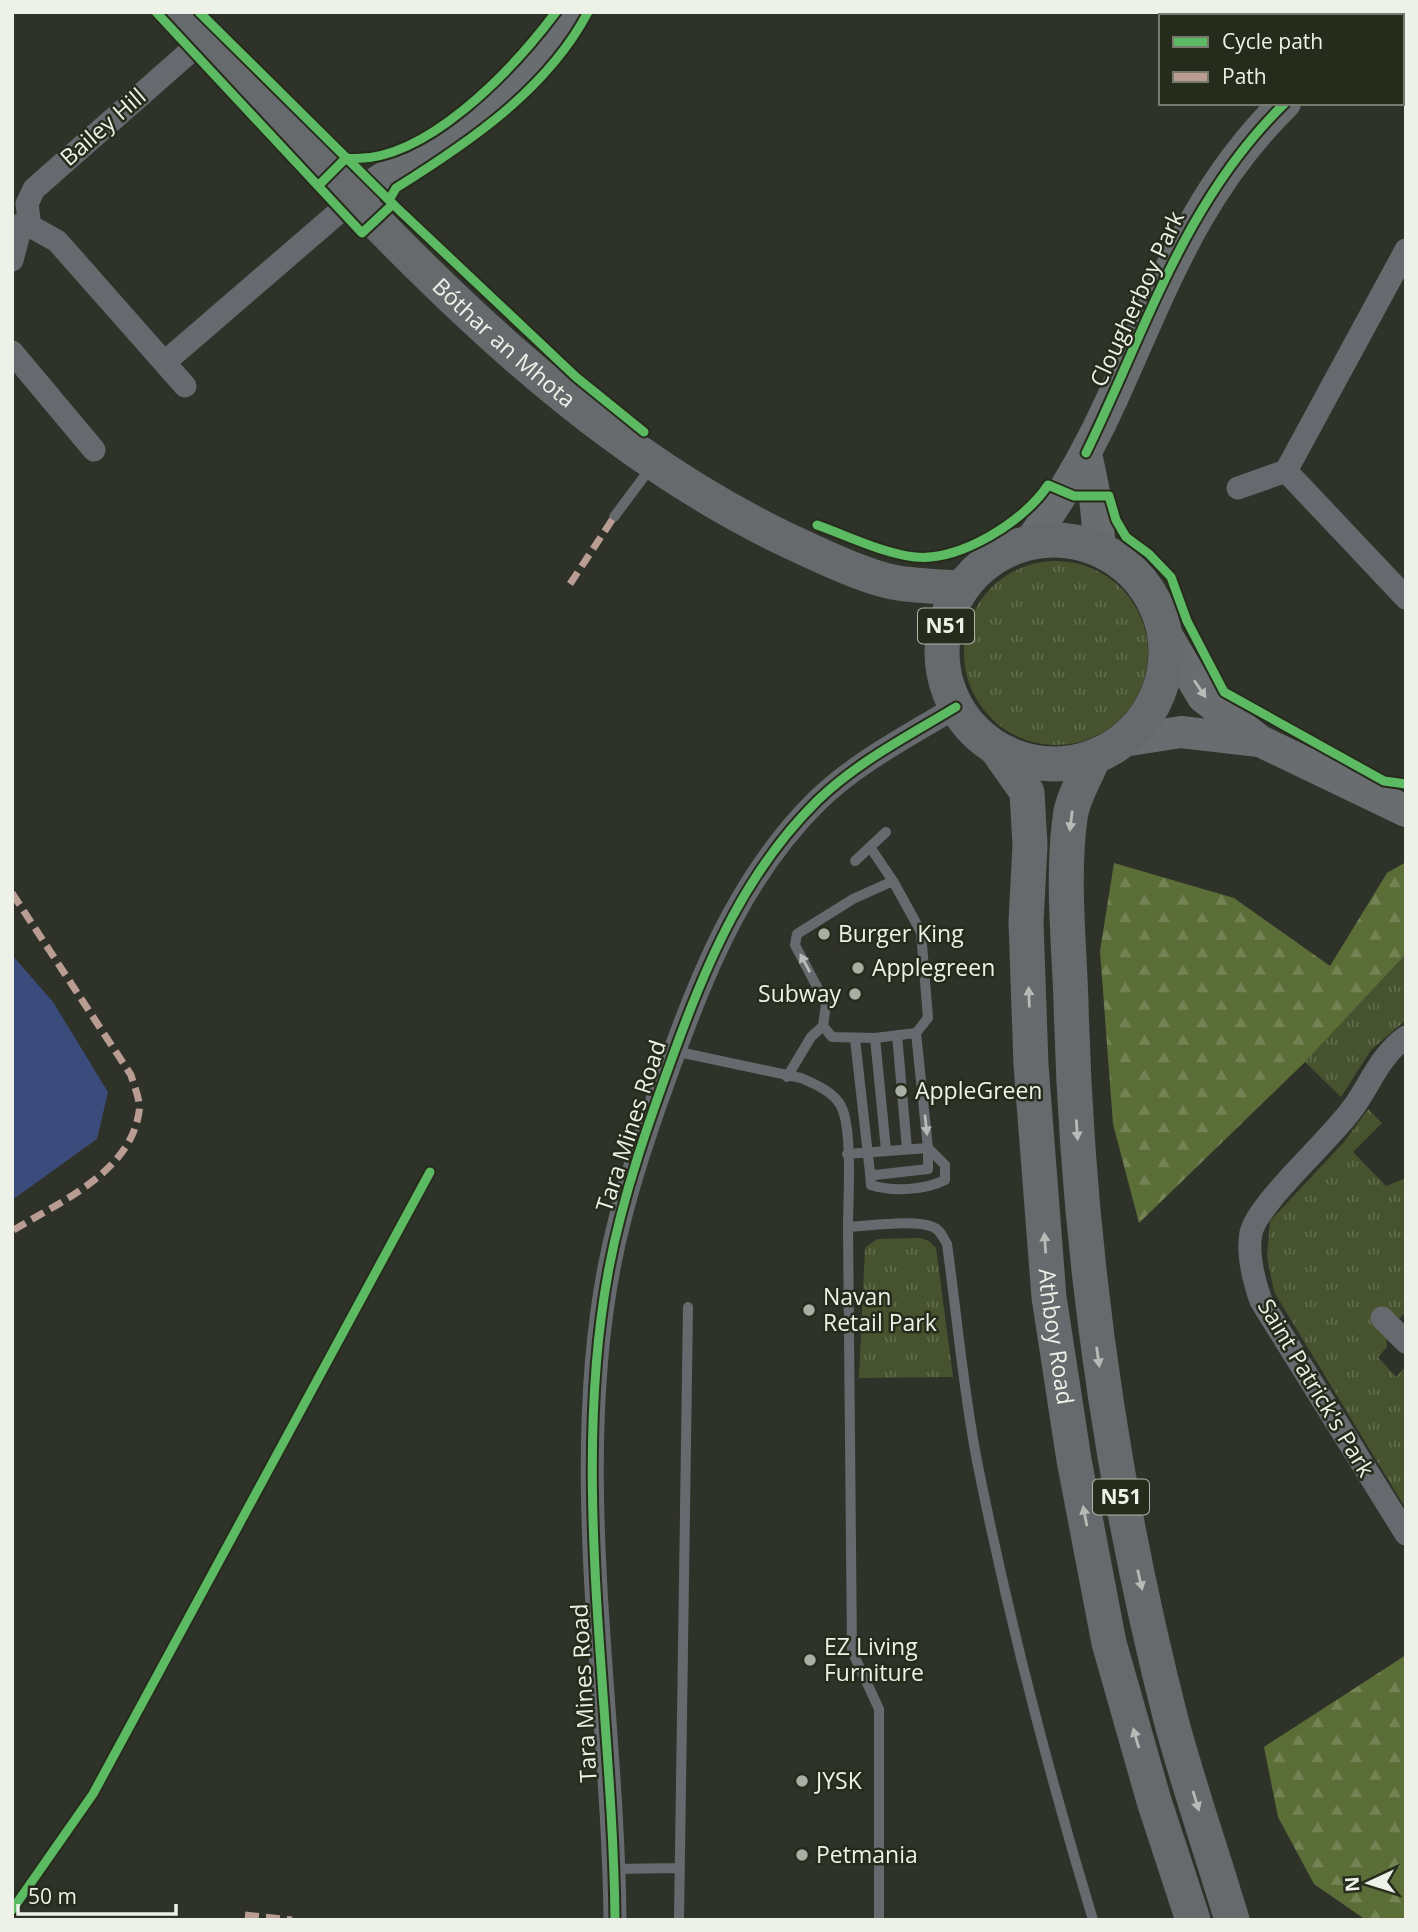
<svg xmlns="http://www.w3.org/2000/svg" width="1418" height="1932" font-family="'Open Sans',sans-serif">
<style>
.grass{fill:url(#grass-tufts)}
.forest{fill:url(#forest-firs)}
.water{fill:#3b4b7b}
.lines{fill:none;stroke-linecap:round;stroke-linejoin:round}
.lane{stroke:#666a6f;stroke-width:10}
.street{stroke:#666a6f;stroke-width:23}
.secondary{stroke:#696d70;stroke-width:32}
.primary{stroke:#666a6d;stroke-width:35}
.quiet{stroke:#b99d93;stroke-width:7;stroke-dasharray:14 7;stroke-linecap:butt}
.cycleway-casing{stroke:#262c1c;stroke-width:13}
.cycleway{stroke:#5cba63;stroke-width:9}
.oneway{fill:#b8bcb7}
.oneway2{fill:#b7bbb6}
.oneway3{fill:#b7bbb7}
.poi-dot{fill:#aaaea4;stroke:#262c1c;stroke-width:2.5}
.labels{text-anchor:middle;stroke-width:5;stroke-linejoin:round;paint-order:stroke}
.shield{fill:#262c1c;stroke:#b1b6aa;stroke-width:2}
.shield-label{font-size:21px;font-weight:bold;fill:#edf1e7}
.street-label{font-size:23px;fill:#edf1e7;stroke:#262c1c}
.poi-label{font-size:23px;fill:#edf1e7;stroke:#262c1c;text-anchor:start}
</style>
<defs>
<pattern id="grass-tufts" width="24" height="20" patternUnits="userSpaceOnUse" patternTransform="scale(1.75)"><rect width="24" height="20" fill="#46532e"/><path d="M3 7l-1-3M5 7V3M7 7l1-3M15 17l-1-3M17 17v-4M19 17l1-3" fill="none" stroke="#616c4c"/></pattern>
<pattern id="forest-firs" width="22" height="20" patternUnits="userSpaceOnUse" patternTransform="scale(1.75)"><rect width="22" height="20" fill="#5b6e37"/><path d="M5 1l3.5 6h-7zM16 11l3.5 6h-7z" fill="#738354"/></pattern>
</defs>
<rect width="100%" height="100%" fill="#2f3229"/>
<!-- grass -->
<path class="grass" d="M964 653a92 92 0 1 1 184 0a92 92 0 1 1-184 0Z
M1406 954V1020L1371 1050 1341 1097 1305 1062Z
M1368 1109 1382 1123 1353 1152 1386 1186 1406 1178V1312L1386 1331 1387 1347 1378 1357 1396 1377 1406 1366V1509L1274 1292 1267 1257 1270 1221 1344 1142Z
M920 1238 929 1241 936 1248 953 1377 859 1378 865 1248 877 1239Z"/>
<!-- forest -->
<path class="forest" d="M1406 862V954L1305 1062 1139 1223 1113 1124 1100 951 1114 863 1234 898 1330 966 1387 873Z
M1406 1655V1920H1366L1314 1884 1278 1817 1264 1747Z"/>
<!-- water -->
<path class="water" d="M12 955 53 1002 108 1092 97 1139 12 1200Z"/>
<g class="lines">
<!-- lane -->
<path class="lane" d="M614 517 652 466
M855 861 886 832
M823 1026 826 1004 795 945 797 934 853 899 893 881
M897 1035 907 1149
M875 1038 886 1150
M855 1039 870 1173 875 1175 928 1169V1148
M674 1051 801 1078C815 1084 834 1092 841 1106 853 1129 848 1199 848 1227 870 1226 914 1219 933 1227 941 1230 943 1238 947 1244 957 1316 963 1389 977 1461 1008 1616 1047 1768 1093 1920
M787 1077 811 1037 823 1026 832 1037 875 1038 916 1033 928 1018 921 932 893 881 870 847
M847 1154 928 1148 916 1033
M870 1173 871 1185C893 1192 925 1190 945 1180V1165L928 1148
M848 1227 852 1651 879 1709V1920
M614 1869 680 1868
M679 1920 688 1307"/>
<!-- street -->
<path class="street" d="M1191 16 1193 12
M12 226H30L27 204 34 189 203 40
M30 226 57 241 185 386
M12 260 21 226
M12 352 94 450
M165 362 354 199
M1286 471 1406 598
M1238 488 1286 471 1406 250
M1406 1037C1381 1055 1372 1080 1355 1105 1333 1138 1258 1202 1251 1233 1247 1254 1254 1281 1261 1301L1406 1534
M1382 1318 1406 1342
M615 1920C613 1708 569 1478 609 1268 623 1194 649 1121 675 1050 708 959 747 870 817 801 857 762 908 736 956 707"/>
<!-- secondary -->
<path class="secondary" d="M1394 16 1399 12
M354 199C391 169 434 150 473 122 512 94 542 52 569 12
M1086 453 1095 497 1100 549
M1030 542C1062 497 1089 450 1112 399 1162 289 1196 190 1285 103
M1164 631 1203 697 1260 741 1406 811
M1123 741 1181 732 1259 741"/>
<!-- primary -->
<g class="primary">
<path id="s1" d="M176 12C362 204 540 421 785 539 815 553 866 578 898 583 919 586 941 587 962 588"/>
<circle cx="1054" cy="652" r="112"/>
<path id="s2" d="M996 748 1027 792 1030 845 1026 922 1031 1065 1049 1297 1074 1460 1109 1643 1154 1801 1193 1920"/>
<path d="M1094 757C1086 776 1072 798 1070 818 1062 877 1069 942 1071 1002 1077 1245 1111 1485 1171 1720 1189 1787 1212 1853 1232 1920"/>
</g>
<!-- quiet -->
<path class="quiet" d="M570 584 614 517
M12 893 131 1075C134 1086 141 1101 139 1112 130 1173 59 1202 12 1231
M245 1915 292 1920"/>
<defs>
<path id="cycleway" d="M156 12 362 233 393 204
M199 12 396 207 576 377 644 432
M319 185 346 158C423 167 514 68 556 12
M389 200 396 188C468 143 547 90 588 12
M1086 453C1146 330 1184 201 1285 103
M817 525C848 536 882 553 915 557 959 562 1025 521 1048 485L1074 496H1109L1116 520 1126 537 1149 554 1171 577 1187 621 1224 692 1384 781 1406 784
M12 1910 93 1794 430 1172
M615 1920C613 1708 569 1478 609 1268 623 1194 649 1121 675 1050 708 959 747 870 817 801 857 762 908 736 956 707"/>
</defs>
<!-- cycleway casing -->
<use href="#cycleway" class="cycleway-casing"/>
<!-- cycleway -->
<use href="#cycleway" class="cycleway"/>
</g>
<!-- one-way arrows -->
<defs><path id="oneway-solid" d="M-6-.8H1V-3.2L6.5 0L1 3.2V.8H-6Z" transform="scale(1.75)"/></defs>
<use class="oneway" href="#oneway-solid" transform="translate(1200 689) rotate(56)"/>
<g class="oneway2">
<use href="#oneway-solid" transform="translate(1071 821) rotate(97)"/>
<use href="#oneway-solid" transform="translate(1029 997) rotate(-92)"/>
<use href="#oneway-solid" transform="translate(1077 1130) rotate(86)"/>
<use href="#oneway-solid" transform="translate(1045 1243) rotate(-94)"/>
<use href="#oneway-solid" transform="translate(1098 1357) rotate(82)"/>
<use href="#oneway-solid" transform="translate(1085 1516) rotate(-101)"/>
<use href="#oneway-solid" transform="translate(1140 1580) rotate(77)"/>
<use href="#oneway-solid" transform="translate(1136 1738) rotate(-106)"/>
<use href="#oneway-solid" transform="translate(1196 1801) rotate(73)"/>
</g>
<g class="oneway3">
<use href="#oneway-solid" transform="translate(805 963) rotate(-118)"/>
<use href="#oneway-solid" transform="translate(926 1125) rotate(84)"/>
</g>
<!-- markers -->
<g class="poi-dot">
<circle cx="824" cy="934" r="7"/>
<circle cx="858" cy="968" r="7"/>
<circle cx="855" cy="994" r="7"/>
<circle cx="901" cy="1091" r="7"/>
<circle cx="809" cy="1310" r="7"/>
<circle cx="810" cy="1660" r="7"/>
<circle cx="802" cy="1781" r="7"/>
<circle cx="802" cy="1855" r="7"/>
</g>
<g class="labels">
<!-- shield labels -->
<g class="shield">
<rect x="918" y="608.5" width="56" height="35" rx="5"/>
<rect x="1093" y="1479.5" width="56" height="35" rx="5"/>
</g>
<g class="shield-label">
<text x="946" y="633">N51</text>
<text x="1121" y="1504">N51</text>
</g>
<!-- street labels -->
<g class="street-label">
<text transform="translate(103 127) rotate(-41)" y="8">Bailey Hill</text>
<text transform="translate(1137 299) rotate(-65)" y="8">Clougherboy Park</text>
<text dy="8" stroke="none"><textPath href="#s1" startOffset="466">Bóthar an Mhota</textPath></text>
<text transform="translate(631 1126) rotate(-72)" y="8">Tara Mines Road</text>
<text dy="8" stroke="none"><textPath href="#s2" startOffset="600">Athboy Road</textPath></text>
<text transform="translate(1316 1388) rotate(59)" y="8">Saint Patrick's Park</text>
<text transform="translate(584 1693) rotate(-93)" y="8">Tara Mines Road</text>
</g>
<!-- poi labels -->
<g class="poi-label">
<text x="838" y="942">Burger King</text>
<text x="872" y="976">Applegreen</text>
<text x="841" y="1002" text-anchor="end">Subway</text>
<text x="915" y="1099">AppleGreen</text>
<text x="823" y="1305">Navan<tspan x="823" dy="26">Retail Park</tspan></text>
<text x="824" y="1655">EZ Living<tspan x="824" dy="26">Furniture</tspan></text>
<text x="816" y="1789">JYSK</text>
<text x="816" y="1863">Petmania</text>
</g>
</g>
<!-- border -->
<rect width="1418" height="1932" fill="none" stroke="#edf1e7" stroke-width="28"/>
<!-- legend -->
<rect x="1159" y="14" width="245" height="91" fill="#262c1c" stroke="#767b6d" stroke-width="2"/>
<rect x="1173" y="37" width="35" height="10" fill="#5cba63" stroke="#767b6d" stroke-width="2"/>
<text x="1222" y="49" font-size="21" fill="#edf1e7">Cycle path</text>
<rect x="1173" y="72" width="35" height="10" fill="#b99d93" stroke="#767b6d" stroke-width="2"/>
<text x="1222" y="84" font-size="21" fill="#edf1e7">Path</text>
<!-- north arrow -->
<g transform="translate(1369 1883) rotate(266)" stroke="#262c1c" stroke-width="5" paint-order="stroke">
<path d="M0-5L12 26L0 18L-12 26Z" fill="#edf1e7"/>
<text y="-10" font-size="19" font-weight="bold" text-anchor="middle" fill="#edf1e7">N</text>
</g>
<!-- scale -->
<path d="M18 1904v10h158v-10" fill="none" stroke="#edf1e7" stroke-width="3.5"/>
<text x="28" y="1904" font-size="21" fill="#edf1e7" stroke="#262c1c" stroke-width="5" paint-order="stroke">50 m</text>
</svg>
